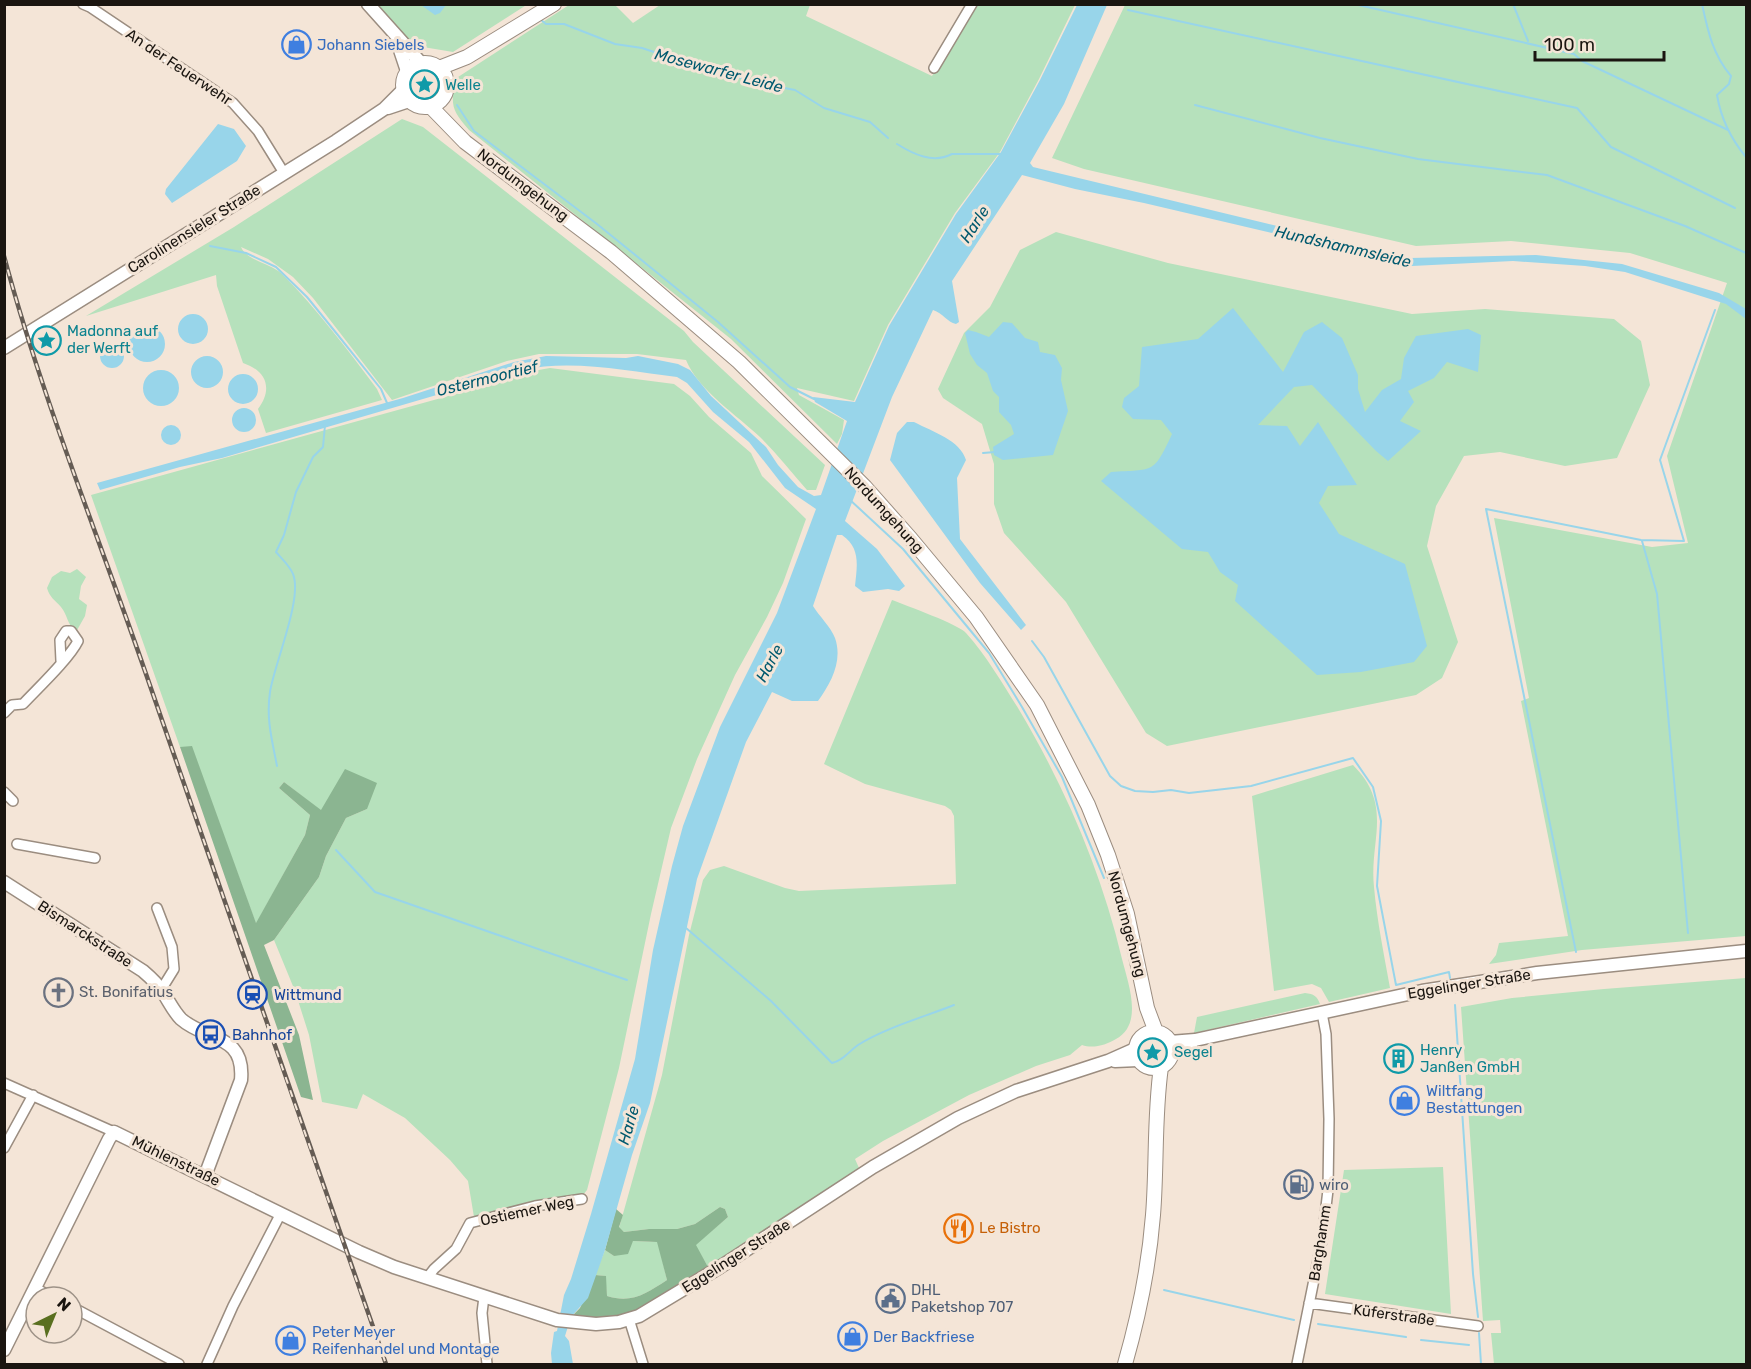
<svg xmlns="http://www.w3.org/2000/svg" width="1751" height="1369" font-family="Rubik,sans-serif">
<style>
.green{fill:#b6e1bc}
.forest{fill:#8bb591}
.water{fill:#98d5ea}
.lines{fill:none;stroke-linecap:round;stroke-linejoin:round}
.stream{stroke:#98d5ea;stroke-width:2}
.street-casing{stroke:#9b8d80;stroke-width:12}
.secondary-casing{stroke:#9b8d80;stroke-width:15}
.primary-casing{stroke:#9b8d80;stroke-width:16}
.street{stroke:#fff;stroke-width:9}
.secondary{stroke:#fff;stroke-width:12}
.primary{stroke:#fff;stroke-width:14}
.rail-casing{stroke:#655c54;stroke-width:4.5}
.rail{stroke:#f4e5d7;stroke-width:2;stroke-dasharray:7;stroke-linecap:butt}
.labels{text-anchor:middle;stroke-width:6;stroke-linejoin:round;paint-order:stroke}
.shop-label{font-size:15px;fill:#366cbe;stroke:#f4e5d7;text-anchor:start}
.street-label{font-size:15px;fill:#1a1510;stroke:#f4e5d7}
.culture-label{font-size:15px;fill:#0d838f;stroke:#f4e5d7;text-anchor:start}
.worship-label{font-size:15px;fill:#5b616d;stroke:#f4e5d7;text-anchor:start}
.transit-label{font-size:15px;fill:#164399;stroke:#f4e5d7;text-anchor:start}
.service-label{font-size:15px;fill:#4e5e75;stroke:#f4e5d7;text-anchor:start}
.food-label{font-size:15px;fill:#c56008;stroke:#f4e5d7;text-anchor:start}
.water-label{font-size:16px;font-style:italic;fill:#00596e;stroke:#f4e5d7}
</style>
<rect width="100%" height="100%" fill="#f4e5d7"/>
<!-- green -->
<path class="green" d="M528 4 453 52 423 47 411 48 377 5Z
M569 5H615L633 23 660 5H810L806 16 932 76 975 5H1075L1039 79 1000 152 955 213 888 325 854 401 797 388 799 395 844 420 842 434 837 444 731 339 469 130C451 109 451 106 455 79Z
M1125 5H1746V936L1582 950 1489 964 1496 955 1499 943 1568 936 1521 701 1529 698 1494 518 1652 547 1688 543 1667 456 1727 283 1630 253 1511 241 1416 246 1084 169 1052 158Z
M409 85a16 16 0 1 1 32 0a16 16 0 1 1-32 0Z
M402 119 423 127 684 331 693 342 825 465 816 490H807C792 473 777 454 760 437 738 416 698 390 686 360L637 354H539L507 361 392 400 313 298 293 277 268 259 241 247C247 261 270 263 282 274 317 309 347 349 377 389L382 400 266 433 258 409C273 389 267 371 243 363L217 286 216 275 86 316 234 227Z
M1056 232 1168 263 1412 314 1485 309 1614 319 1641 341 1650 385 1617 458 1565 466 1500 452 1464 456 1436 506 1427 546 1458 642 1442 678 1416 695 1167 746 1146 733 1066 602 1004 533 994 504V464L982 424 943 398 938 389 964 333 990 307 1020 250Z
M550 368 674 384 690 396 709 417 751 453 762 476 806 519 783 583 767 617 735 675 697 759 671 828 651 914 619 1068 587 1190 582 1196 474 1217 468 1181 450 1160 405 1118 363 1094 357 1109 322 1102 309 1035 295 991 274 940 319 877 326 856 346 818 367 809 321 811 284 782 279 788 310 815 305 835 256 924 192 748 180 747 91 495 452 395 516 374Z
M77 569 86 577 81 586 79 599 87 605 85 616 76 632C67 624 68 616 61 607 55 600 50 598 47 588L52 577 61 571 70 573Z
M892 600C905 605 960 625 966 633 986 655 1002 683 1018 708 1065 787 1101 870 1122 959 1128 983 1144 1024 1116 1039 1106 1045 1093 1049 1082 1045L1070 1055 1036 1066 969 1095 883 1141 855 1159 859 1168 708 1267 695 1245 728 1217 725 1209 720 1207 695 1224 677 1229H649L624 1232 619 1228 662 1075 689 935 703 880 710 870 724 866 785 888 799 891 956 884 954 816 951 810 945 806 865 784 824 764Z
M1353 765C1394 806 1369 840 1374 887 1377 921 1384 954 1390 988L1329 1002 1321 988 1312 984 1274 991 1252 796Z
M1746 978V1364H1494L1491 1333H1501L1500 1320 1483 1321 1461 1007 1512 998 1604 989Z
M1305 993C1314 994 1317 996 1320 1004L1194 1033 1197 1017Z
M1443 1167 1451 1314 1325 1294 1344 1170Z
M633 1241 658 1242 667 1280C647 1293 632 1304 607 1296L605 1276 595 1275 605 1250 614 1256Z"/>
<!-- forest -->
<path class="forest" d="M192 746 256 923 305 835 310 815 279 788 284 782 321 810 345 769 377 783 367 809 346 818 326 856 319 877 274 940 264 945 299 1035 313 1100 301 1097 180 747Z
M720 1207 725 1209 728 1217 696 1245 708 1267 651 1304 619 1318 571 1317 580 1308 595 1275 606 1276 607 1296C632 1304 647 1293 667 1280L657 1242 633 1241 628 1254 614 1256 605 1250 616 1209 623 1215 619 1227 624 1232 649 1229H677L695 1224Z"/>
<!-- water -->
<path class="water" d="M446 5 440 13 435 15 421 5Z
M1077 5H1107L1064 104 1030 163 1033 167 1410 258 1536 255 1622 264 1719 293 1746 309V319L1726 304 1625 272 1585 266 1513 261 1412 266 1144 203 1075 189 1022 175 952 281 959 322 956 324C947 322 943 313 933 310L892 397 845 521 877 549 905 586 899 591 888 589 863 592 855 586C857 566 861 548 842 535H837L813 606C819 616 831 627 835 638 843 661 831 683 818 701H792L772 692 746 742 697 879 650 1103 632 1155 605 1250 588 1298 571 1317 565 1336 569 1341 573 1364H552L551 1353 554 1332 557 1331 564 1295 571 1279 591 1214 635 1059 653 950 672 866 683 826 720 727 777 613 816 509 785 488 749 442 713 412 687 383 677 377C628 371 571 359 522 370L222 458 180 467 100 490 97 483 403 398 514 362 546 356 626 358 638 356 678 364 690 370 711 396 766 447 778 465 798 487 814 496 821 495 847 421 815 402 813 397 855 402 889 326 956 214 1001 152 1040 80Z
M218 124 234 129 246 146 237 161 172 203 165 194 166 189Z
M1233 308 1283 372 1304 332 1322 322 1342 338 1358 375V389L1365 412 1382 390 1401 379 1404 358 1416 336 1468 329 1481 335 1478 372 1447 362 1434 378 1408 391 1414 402 1400 421 1421 431 1388 461 1376 451 1312 385 1294 387 1258 425 1287 426 1300 446 1318 422 1357 485 1328 486 1319 503 1339 534 1405 564 1427 646 1414 662 1361 672 1317 675 1235 601 1238 585 1220 572 1208 552 1182 549 1101 481 1111 472C1154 469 1153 475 1172 434L1161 420 1133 419 1122 407 1124 398 1139 386 1142 347 1198 339Z
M178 329a15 15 0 1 1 30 0a15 15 0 1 1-30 0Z
M1003 322 1012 323 1025 338 1038 342 1040 352 1055 355 1062 368 1061 380 1068 411 1053 455 1003 460 994 455 993 447 1014 434 1011 425 999 412V397L993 391 987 373 977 365 970 354 965 333 968 330 976 332 989 337Z
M129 344a18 18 0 1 1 36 0a18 18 0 1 1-36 0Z
M100 356a12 12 0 1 1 24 0a12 12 0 1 1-24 0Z
M191 372a16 16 0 1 1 32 0a16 16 0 1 1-32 0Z
M143 388a18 18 0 1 1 36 0a18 18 0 1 1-36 0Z
M228 389a15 15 0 1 1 30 0a15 15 0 1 1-30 0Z
M232 420a12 12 0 1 1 24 0a12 12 0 1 1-24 0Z
M907 422H914C933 432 960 440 966 460L957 478 960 539 1026 625 1021 630 980 583 890 460 897 433Z
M161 435a10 10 0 1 1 20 0a10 10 0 1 1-20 0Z"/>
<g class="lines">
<!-- stream -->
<path class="stream" d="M1354 4 1574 54 1582 61 1728 130
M1513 4 1528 41
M1702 4C1708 32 1713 55 1731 76L1729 84 1717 95C1721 119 1731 139 1746 157
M1128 10 1577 108 1611 147 1735 208
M540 19 546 24H564L615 44 642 48 681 61 729 73 748 81 795 90 824 108 870 122 888 138
M457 105 474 131 597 224 718 322 790 387 814 399
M1195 105 1320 138 1418 159 1547 175 1685 226 1746 253
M897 144C913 154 933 164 952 154H1001
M210 246 246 253 276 267 307 297 337 334 381 389 387 403
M983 453 995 452
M849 499 903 549 989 653 1022 707 1062 777 1104 878
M1642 541 1657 594 1688 933
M1032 641 1044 657 1110 776 1121 786 1135 791 1153 792 1171 790 1189 793 1251 786 1353 758 1373 787 1381 821 1377 886 1396 985 1449 972 1450 978
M277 766C272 740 266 719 270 692 274 665 303 598 293 574 290 566 281 558 276 552L284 535 296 492 313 457 323 447 325 425
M336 850 375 892 627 980
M686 928 771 1001 832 1063C844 1060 848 1052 858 1045 885 1028 924 1017 954 1005
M1576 952 1486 509 1641 540 1684 541 1660 460 1715 310
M1455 1005 1473 1274 1478 1317
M1164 1290 1294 1320
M1318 1324 1406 1337
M1479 1333 1481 1364
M1421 1340 1469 1345"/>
<defs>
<path id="street" d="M83 4 90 7 233 103 258 131 284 173
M934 68 972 4
M4 713 12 705 23 704C38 688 69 659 78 641L71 631H66L60 640 61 661
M4 792 13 801
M17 844 95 858
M157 908 172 947 174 969 161 990
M4 1083 114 1132
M4 1148 33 1095
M427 1278 434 1269 456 1249 470 1223 535 1206 582 1199
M35 1288 52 1297
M484 1297 482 1313 487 1364
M1309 1303 1478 1326
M72 1307 179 1364
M629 1319 643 1364
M207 1364 233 1306 281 1213
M1297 1364 1322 1240 1328 1190 1329 1119 1326 1034 1322 1013"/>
<path id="secondary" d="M368 4 421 63
M398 44 407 71
M388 108 409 101
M4 348 336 141 384 109 403 90
M4 882 143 971C150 977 157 983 162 991 169 1001 173 1011 181 1019 207 1042 245 1033 241 1080L205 1176
M1170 1042 1195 1040 1422 991 1537 973 1746 951
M1172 1054 1192 1043
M1115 1061 1138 1060
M4 1350 109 1139 114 1132 359 1252 394 1267 557 1320 596 1324 619 1322 639 1316 720 1267 873 1167 958 1118 1016 1091 1108 1061 1135 1049"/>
<path id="primary" d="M403 85a22 22 0 1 1 44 0a22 22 0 1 1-44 0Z
M439 68 467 57 554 4
M431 107 465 142 611 252 739 362 865 487 911 539 976 617 1037 705 1088 805 1108 855 1127 914 1147 1008 1156 1032
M1136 1050a18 18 0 1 1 36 0a18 18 0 1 1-36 0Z
M1125 1364C1139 1315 1149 1266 1153 1215 1157 1166 1154 1116 1161 1067"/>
</defs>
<!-- street casing -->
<use href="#street" class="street-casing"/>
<!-- secondary casing -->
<use href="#secondary" class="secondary-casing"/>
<!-- primary casing -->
<use href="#primary" class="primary-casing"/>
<!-- street -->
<use href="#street" class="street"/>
<!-- secondary -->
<use href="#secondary" class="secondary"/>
<!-- primary -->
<use href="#primary" class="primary"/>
<defs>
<path id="rail" d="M4 256C42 398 98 535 146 674 226 904 305 1135 386 1364"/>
</defs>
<!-- rail casing -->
<use href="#rail" class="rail-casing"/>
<!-- rail -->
<use href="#rail" class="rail"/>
</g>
<!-- icons -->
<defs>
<symbol id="shop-ring" viewBox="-11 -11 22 22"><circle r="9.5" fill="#f4e5d7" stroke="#3f7fe0" stroke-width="1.5"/><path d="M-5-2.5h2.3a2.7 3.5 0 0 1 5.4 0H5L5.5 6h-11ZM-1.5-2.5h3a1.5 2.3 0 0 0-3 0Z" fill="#3f7fe0"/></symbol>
<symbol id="sight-ring" viewBox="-11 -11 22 22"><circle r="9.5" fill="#f4e5d7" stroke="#0f9aa8" stroke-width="1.5"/><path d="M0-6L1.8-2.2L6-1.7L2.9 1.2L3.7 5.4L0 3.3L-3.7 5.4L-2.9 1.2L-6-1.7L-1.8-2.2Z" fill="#0f9aa8"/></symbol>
<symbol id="church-ring" viewBox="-11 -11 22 22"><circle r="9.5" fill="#f4e5d7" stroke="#6b7280" stroke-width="1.5"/><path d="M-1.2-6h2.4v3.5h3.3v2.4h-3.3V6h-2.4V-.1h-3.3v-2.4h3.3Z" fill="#6b7280"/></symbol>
<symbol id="station-ring" viewBox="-11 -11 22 22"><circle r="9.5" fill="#f4e5d7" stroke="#1a4fb4" stroke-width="1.5"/><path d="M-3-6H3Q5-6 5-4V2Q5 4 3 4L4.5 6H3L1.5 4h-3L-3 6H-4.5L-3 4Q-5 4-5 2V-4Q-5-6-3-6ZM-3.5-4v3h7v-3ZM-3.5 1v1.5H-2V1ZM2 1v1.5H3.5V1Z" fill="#1a4fb4"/></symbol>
<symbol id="bus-ring" viewBox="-11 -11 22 22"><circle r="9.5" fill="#f4e5d7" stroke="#1a4fb4" stroke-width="1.5"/><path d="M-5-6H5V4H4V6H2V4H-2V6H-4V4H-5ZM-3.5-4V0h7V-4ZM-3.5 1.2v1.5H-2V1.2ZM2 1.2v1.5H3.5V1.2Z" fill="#1a4fb4"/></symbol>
<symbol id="building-ring" viewBox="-11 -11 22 22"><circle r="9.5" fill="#f4e5d7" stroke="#0f9aa8" stroke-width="1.5"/><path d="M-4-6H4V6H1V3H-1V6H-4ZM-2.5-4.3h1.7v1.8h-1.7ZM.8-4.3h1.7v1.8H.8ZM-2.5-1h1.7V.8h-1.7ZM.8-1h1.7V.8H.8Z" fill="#0f9aa8"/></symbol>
<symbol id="fuel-ring" viewBox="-11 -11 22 22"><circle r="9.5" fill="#f4e5d7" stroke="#5c6f8a" stroke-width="1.5"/><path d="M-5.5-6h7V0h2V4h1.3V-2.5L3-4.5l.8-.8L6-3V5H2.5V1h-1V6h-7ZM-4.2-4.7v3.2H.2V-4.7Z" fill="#5c6f8a"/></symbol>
<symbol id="restaurant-ring" viewBox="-11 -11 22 22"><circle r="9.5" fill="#f4e5d7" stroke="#e8710a" stroke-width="1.5"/><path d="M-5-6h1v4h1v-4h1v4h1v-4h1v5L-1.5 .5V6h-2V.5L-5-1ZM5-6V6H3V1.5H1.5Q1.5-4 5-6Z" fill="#e8710a"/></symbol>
<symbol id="civic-ring" viewBox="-11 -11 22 22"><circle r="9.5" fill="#f4e5d7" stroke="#5c6f8a" stroke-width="1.5"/><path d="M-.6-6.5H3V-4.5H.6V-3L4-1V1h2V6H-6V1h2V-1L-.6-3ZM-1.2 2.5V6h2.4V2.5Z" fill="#5c6f8a"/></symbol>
</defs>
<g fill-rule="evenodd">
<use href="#shop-ring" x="280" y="28" width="33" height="33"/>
<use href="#sight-ring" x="408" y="68" width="33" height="33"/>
<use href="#sight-ring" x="30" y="324" width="33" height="33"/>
<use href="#church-ring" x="42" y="976" width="33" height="33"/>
<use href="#station-ring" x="236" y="978" width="33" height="33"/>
<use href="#bus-ring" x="194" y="1018" width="33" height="33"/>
<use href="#sight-ring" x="1136" y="1036" width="33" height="33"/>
<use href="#building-ring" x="1382" y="1042" width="33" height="33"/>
<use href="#shop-ring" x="1388" y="1084" width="33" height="33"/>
<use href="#fuel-ring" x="1282" y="1168" width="33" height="33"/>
<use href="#restaurant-ring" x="942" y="1212" width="33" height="33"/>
<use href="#civic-ring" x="874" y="1282" width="33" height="33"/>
<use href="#shop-ring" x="836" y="1320" width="33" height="33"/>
<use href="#shop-ring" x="274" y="1324" width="33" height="33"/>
</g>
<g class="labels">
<!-- shop labels -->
<g class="shop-label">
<text x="317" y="50">Johann Siebels</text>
<text x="1426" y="1096">Wiltfang<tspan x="1426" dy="17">Bestattungen</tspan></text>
<text x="312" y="1337">Peter Meyer<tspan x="312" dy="17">Reifenhandel und Montage</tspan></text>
<text x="873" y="1342">Der Backfriese</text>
</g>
<!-- street labels -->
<g class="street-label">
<text transform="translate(179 67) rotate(34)" y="5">An der Feuerwehr</text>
<text transform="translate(523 185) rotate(37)" y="5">Nordumgehung</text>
<text transform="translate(194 229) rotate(-32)" y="5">Carolinensieler Straße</text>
<text transform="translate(884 510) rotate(48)" y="5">Nordumgehung</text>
<text transform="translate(1127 924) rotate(75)" y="5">Nordumgehung</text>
<text transform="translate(85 934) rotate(33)" y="5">Bismarckstraße</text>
<text transform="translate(1469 984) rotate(-9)" y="5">Eggelinger Straße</text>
<text transform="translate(176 1161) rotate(26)" y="5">Mühlenstraße</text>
<text transform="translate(527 1211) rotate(-12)" y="5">Ostiemer Weg</text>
<text transform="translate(1320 1243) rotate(-81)" y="5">Barghamm</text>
<text transform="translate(736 1256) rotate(-32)" y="5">Eggelinger Straße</text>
<text transform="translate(1394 1315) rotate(8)" y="5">Küferstraße</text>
</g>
<!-- culture labels -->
<g class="culture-label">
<text x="445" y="90">Welle</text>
<text x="67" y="336">Madonna auf<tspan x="67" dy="17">der Werft</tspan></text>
<text x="1420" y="1055">Henry<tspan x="1420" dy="17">Janßen GmbH</tspan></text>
<text x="1174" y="1057">Segel</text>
</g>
<!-- worship labels -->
<g class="worship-label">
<text x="79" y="997">St. Bonifatius</text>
</g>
<!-- transit labels -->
<g class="transit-label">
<text x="274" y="1000">Wittmund</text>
<text x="232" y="1040">Bahnhof</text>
</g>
<!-- service labels -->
<g class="service-label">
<text x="1319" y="1190">wiro</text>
<text x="911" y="1295">DHL<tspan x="911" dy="17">Paketshop 707</tspan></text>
</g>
<!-- food labels -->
<g class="food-label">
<text x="979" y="1233">Le Bistro</text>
</g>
<!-- water labels -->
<g class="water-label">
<text transform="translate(719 70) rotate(15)" y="6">Mosewarfer Leide</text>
<text transform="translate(974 224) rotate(-57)" y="6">Harle</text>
<text transform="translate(1343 246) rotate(13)" y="6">Hundshammsleide</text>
<text transform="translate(487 378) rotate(-14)" y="6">Ostermoortief</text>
<text transform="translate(769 663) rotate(-62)" y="6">Harle</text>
<text transform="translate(628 1125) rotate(-74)" y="6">Harle</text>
</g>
</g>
<!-- border -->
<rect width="1751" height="1369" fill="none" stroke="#1a1510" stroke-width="12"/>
<!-- north arrow -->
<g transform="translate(54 1315) rotate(43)"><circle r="28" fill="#f4e5d7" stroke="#9d9287" stroke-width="1.5"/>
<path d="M0-4.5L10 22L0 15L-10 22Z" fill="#596f1f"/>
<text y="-9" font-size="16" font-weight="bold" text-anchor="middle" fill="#1a1510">N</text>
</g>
<!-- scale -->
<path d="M1535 51v9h129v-9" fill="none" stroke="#1a1510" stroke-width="3"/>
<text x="1544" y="51" font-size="18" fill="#1a1510" stroke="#f4e5d7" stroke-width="4.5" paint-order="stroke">100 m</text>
</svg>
